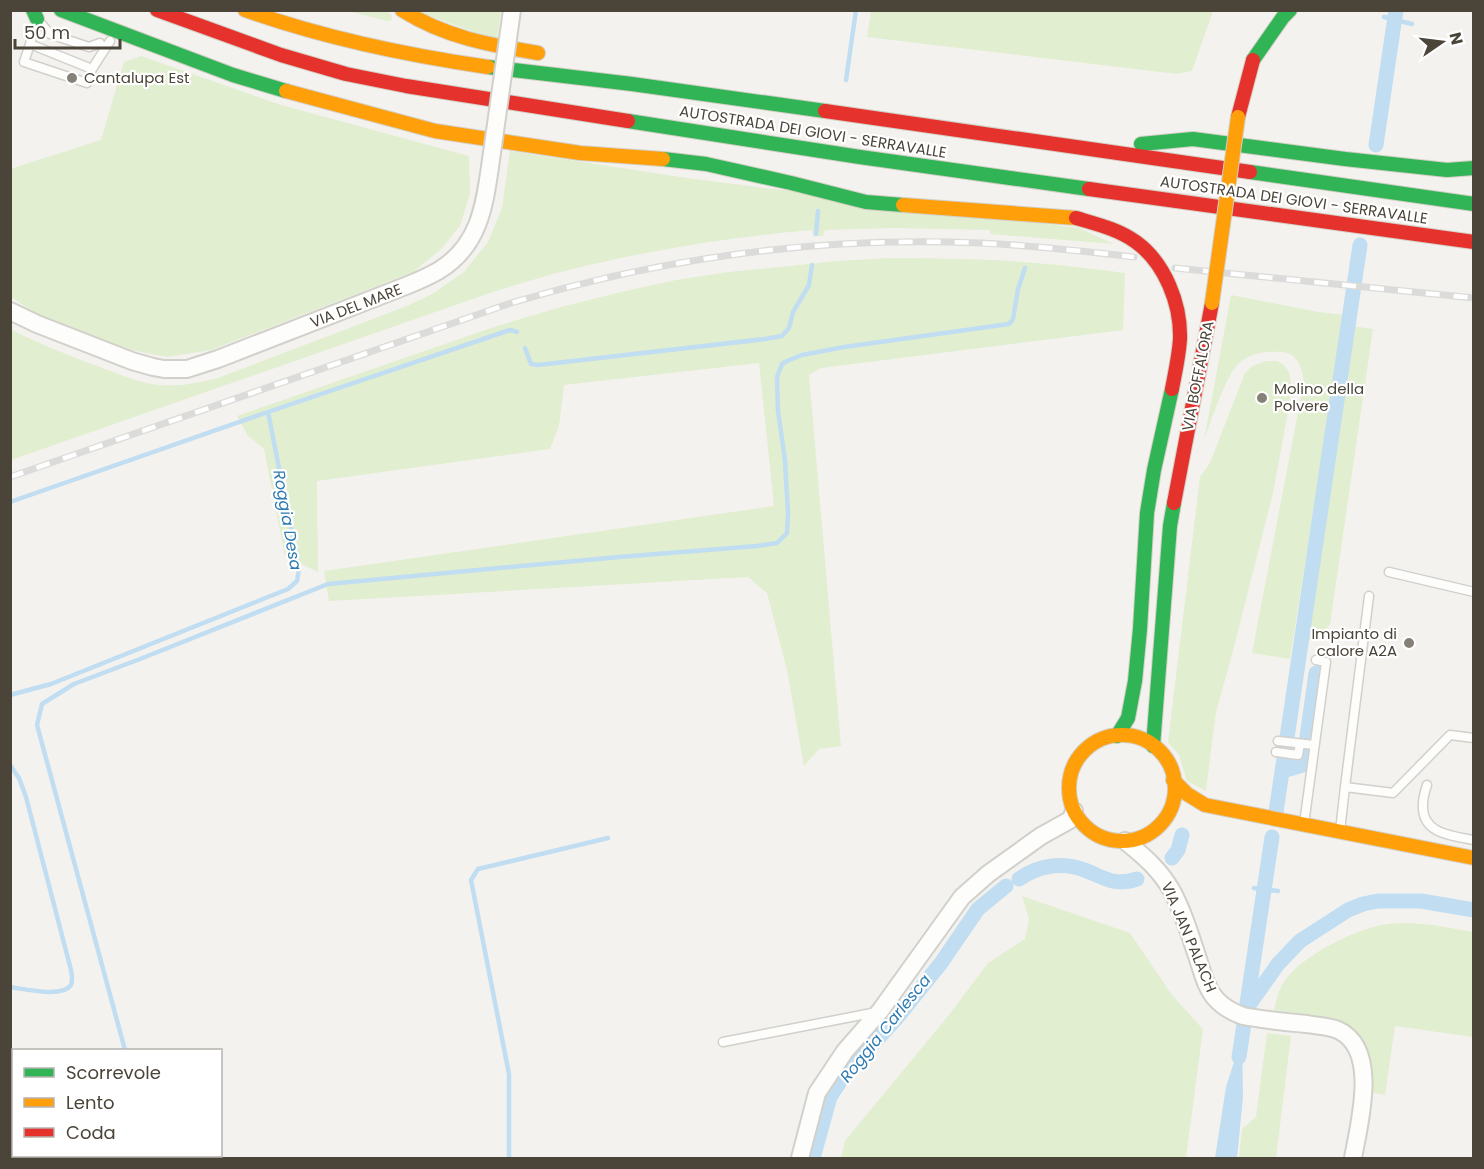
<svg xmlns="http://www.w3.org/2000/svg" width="1484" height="1169" font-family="Poppins,sans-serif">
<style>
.green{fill:#e1eecf}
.water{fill:#c0ddf1}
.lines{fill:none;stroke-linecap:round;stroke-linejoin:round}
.stream{stroke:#c0ddf1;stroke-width:4.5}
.canal{stroke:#c0ddf1;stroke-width:15}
.lane-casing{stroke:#d2d0cb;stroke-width:11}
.street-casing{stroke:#d2d0cb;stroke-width:20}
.fast-casing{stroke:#d3cfc5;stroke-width:16}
.slow-casing{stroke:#d3cfc5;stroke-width:16}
.jam-casing{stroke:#d3cfc5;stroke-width:16}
.lane{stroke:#fdfdfc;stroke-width:8}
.street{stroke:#fdfdfc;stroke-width:16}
.fast{stroke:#30b455;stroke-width:14}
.slow{stroke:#ff9f0a;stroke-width:14}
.jam{stroke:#e5322d;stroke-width:14}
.rail-casing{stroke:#dbdbda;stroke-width:7}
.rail{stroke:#fff;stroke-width:4.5;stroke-dasharray:14;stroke-linecap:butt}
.street-bridge-casing{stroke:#d2d0cb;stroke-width:20;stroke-linecap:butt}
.slow-bridge-casing{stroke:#d3cfc5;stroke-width:16;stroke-linecap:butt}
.jam-bridge-casing{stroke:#d3cfc5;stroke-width:16;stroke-linecap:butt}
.street-bridge{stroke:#fdfdfc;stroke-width:16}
.slow-bridge{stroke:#ff9f0a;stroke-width:14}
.jam-bridge{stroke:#e5322d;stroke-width:14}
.poi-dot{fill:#868178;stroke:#fff;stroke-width:2}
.labels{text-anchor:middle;stroke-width:4.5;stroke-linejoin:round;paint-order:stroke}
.poi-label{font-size:15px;fill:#4b4439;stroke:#fff;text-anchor:start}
.street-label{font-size:15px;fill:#4b4439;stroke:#fff}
.water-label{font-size:16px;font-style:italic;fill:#2e7ab2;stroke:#fff}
</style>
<rect width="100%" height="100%" fill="#f4f2ee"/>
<!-- green -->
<path class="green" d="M348 11H387L391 14 392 20 387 21Z
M416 11H501L497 40Z
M871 11V10L1213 11 1192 71 1177 74 867 37Z
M141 56 281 105 469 156 470 194 460 226 440 250 413 272 211 350 167 357 136 351 48 321 11 297 10 169 101 140 124 62Z
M510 151 687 178 1079 228 1114 244 990 234V230L893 228 825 230 823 236H813L812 230C725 237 638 252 553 274 531 280 509 287 487 294L11 460 10 329C41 345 73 357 105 369 122 375 140 383 158 385 180 387 197 383 218 378L407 306 434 293 464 272 488 242 502 208Z
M891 258C943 258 995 259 1047 264 1073 266 1099 270 1125 273L1123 330 821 368 809 375 841 746 819 749 804 766 787 670 767 593 748 577 329 601 324 571 774 506 759 363 564 385 559 426 550 449 317 481 318 572 285 556 264 449 248 436 237 416 497 326 561 307 621 292 676 280 729 272 838 261Z
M1231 295 1318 312 1344 315 1290 659 1252 653 1304 381C1301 366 1298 353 1281 352 1265 351 1250 353 1238 364 1227 373 1210 424 1204 440Z
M1352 326 1373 329 1330 624 1317 641 1306 640Z
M1266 361H1276L1283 364 1289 372 1291 384 1289 406 1273 493 1233 651 1216 712 1206 791 1187 781 1179 755 1168 742 1200 477 1210 463 1245 373 1252 366Z
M1022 896 1130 933 1172 995 1203 1029 1186 1158H841L845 1141 948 1016 988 963 1025 939 1029 919Z
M1412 923 1433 925 1473 932V1037L1395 1026 1385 1095 1369 1092C1370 1085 1372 1077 1371 1069 1369 1047 1352 1024 1329 1018 1312 1014 1292 1013 1274 1010 1276 1001 1278 992 1283 983 1300 956 1357 928 1388 924 1396 923 1404 923 1412 923Z
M1267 1033 1291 1036 1276 1158H1239L1242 1129 1256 1117Z"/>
<!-- water -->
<path class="water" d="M1242 1037 1243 1097 1237 1158H1215L1226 1087Z"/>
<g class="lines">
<!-- stream -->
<path class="stream" d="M1384 17 1412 24
M846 80 856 10
M816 234 818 211
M525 348 531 364 538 365 765 339 782 336 789 328 793 312 809 285 812 265
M10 502 268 412 510 330 517 332
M10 695 51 684 288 589 297 581 299 569 268 412
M10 765 19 778 26 797 71 970C72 975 73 980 71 985 62 998 25 989 10 987
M1254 888 1278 891
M125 1050 37 725 42 704 74 684 140 659 328 584 619 557 757 546 777 543 787 533 788 513 785 460 778 411 777 377 782 364 787 361 802 355 844 347 1009 324 1013 319 1018 289 1025 268
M153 1156 154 1158
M509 1158V1074L471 880 478 869 608 838"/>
<!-- canal -->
<path class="canal" d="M1376 145 1396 10
M1282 771 1303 765 1316 673
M1276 812 1360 245
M1172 858 1178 850 1182 835
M1019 879C1039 865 1064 861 1087 871 1107 879 1114 886 1137 879
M1249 1005 1278 964 1300 941 1348 910 1363 904 1378 901H1421L1474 910
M1239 1057 1272 837
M813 1158 830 1097 843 1077 896 1019 941 963 978 909 1006 886"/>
<defs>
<path id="lane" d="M39 21 50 34 89 47 100 43
M36 22 30 44 92 69 110 41
M30 44 24 62 87 83 92 69
M1389 572 1474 592
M1278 741 1314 745
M1276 752 1298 755 1300 744
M1427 785C1425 791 1423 798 1423 804 1421 834 1452 836 1474 840
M1345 787 1369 596
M1304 824 1326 662 1316 660
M1340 831 1345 787 1393 793 1450 735 1474 738
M723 1042 877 1012"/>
<path id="street" d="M10 311 37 324 132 361 153 367 164 369H187L218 359 408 285C418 281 429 276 438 271 478 247 484 209 490 167
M1125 841C1144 856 1160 870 1172 891 1183 912 1190 934 1197 956 1202 970 1205 987 1216 999 1223 1007 1232 1012 1243 1016 1264 1020 1285 1022 1307 1024 1317 1026 1329 1026 1338 1030 1380 1049 1359 1124 1353 1158
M800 1158 817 1093 845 1051 880 1011 962 897 988 874 1041 836 1068 821 1071 819 1074 811"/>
<path id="fast" d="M33 10 37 19
M61 10 233 75 286 91
M1253 60 1283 17 1290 10
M488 67 632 84 825 111
M628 121 860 157 1089 189
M1141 144 1193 139 1345 159 1447 170 1474 168
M663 159 706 164 791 183 866 202 903 205
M1250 172 1474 204
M1117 736 1128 718 1135 681 1140 629 1147 513 1154 470 1172 389
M1153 746 1170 526 1174 503"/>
<path id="slow" d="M245 10C324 38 405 55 488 67
M402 10C445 37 489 45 538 53
M286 91 435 131 580 153 663 159
M903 205 1076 218
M1069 788a53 53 0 1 1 106 0a53 53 0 1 1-106 0Z
M1173 780 1187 794 1205 805 1474 858"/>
<path id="jam" d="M157 10 281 55 346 74 406 86 628 121
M825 111 1250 172
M1238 117 1253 60
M1089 189 1474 242
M1174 503 1212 303"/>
</defs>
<!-- lane casing -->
<use href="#lane" class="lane-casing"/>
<!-- street casing -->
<use href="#street" class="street-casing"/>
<!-- fast casing -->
<use href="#fast" class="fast-casing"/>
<!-- slow casing -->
<use href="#slow" class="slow-casing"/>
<!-- jam casing -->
<use href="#jam" class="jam-casing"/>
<!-- lane -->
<use href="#lane" class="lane"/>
<!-- street -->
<use href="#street" class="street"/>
<!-- fast -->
<use href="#fast" class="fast"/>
<!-- slow -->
<use href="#slow" class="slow"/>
<!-- jam -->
<use href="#jam" class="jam"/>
<defs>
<path id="rail" d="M1175 268 1474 298
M10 477 508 304C650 261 799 239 948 242 1010 243 1072 250 1134 257"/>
</defs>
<!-- rail casing -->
<use href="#rail" class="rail-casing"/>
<!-- rail -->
<use href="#rail" class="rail"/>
<defs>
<path id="street-bridge" d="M490 167 512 10"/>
<path id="slow-bridge" d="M1212 303 1238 117"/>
<path id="jam-bridge" d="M1076 218C1096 224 1118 229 1136 242 1165 263 1181 304 1180 339 1179 356 1175 373 1172 389"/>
</defs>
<!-- street-bridge casing -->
<use href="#street-bridge" class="street-bridge-casing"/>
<!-- slow-bridge casing -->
<use href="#slow-bridge" class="slow-bridge-casing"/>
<!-- jam-bridge casing -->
<use href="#jam-bridge" class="jam-bridge-casing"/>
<!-- street-bridge -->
<use href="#street-bridge" class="street-bridge"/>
<!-- slow-bridge -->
<use href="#slow-bridge" class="slow-bridge"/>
<!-- jam-bridge -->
<use href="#jam-bridge" class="jam-bridge"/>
</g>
<!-- markers -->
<g class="poi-dot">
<circle cx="72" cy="78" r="6"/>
<circle cx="1262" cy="398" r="6"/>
<circle cx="1409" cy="643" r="6"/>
</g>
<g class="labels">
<!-- poi labels -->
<g class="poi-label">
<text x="84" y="83">Cantalupa Est</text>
<text x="1274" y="394">Molino della<tspan x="1274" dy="17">Polvere</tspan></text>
<text x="1397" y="639" text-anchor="end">Impianto di<tspan x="1397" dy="17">calore A2A</tspan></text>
</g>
<!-- street labels -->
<g class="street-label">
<text transform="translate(813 132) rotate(9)" y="5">AUTOSTRADA DEI GIOVI - SERRAVALLE</text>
<text transform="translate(1294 200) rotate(8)" y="5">AUTOSTRADA DEI GIOVI - SERRAVALLE</text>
<text transform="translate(356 306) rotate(-21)" y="5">VIA DEL MARE</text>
<text transform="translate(1198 376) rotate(-79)" y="5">VIA BOFFALORA</text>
<text transform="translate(1189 937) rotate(67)" y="5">VIA JAN PALACH</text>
</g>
<!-- water labels -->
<g class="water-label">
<text transform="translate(288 520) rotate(80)" y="6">Roggia Desa</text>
<text transform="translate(885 1028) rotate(-51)" y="6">Roggia Carlesca</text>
</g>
</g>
<!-- border -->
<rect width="1484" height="1169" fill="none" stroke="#4b4439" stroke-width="24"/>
<!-- legend -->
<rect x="12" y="1049" width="210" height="108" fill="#ffffff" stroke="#b7b4b0" stroke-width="1.5"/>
<rect x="24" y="1068" width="30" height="9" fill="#30b455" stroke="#b7b4b0" stroke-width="1.5"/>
<text x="66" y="1079" font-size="18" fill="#4b4439">Scorrevole</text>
<rect x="24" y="1098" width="30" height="9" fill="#ff9f0a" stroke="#b7b4b0" stroke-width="1.5"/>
<text x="66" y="1109" font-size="18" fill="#4b4439">Lento</text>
<rect x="24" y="1128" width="30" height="9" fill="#e5322d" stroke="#b7b4b0" stroke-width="1.5"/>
<text x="66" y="1139" font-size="18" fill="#4b4439">Coda</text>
<!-- north arrow -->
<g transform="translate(1442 42) rotate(76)" stroke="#ffffff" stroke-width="4.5" paint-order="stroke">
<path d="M0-4.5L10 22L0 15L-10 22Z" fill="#4b4439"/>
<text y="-9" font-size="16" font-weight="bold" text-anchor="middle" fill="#4b4439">N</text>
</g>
<!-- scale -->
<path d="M15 39v9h105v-9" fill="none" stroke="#4b4439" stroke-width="3"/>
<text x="24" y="39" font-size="18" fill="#4b4439" stroke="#ffffff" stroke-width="4.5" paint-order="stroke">50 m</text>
</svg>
